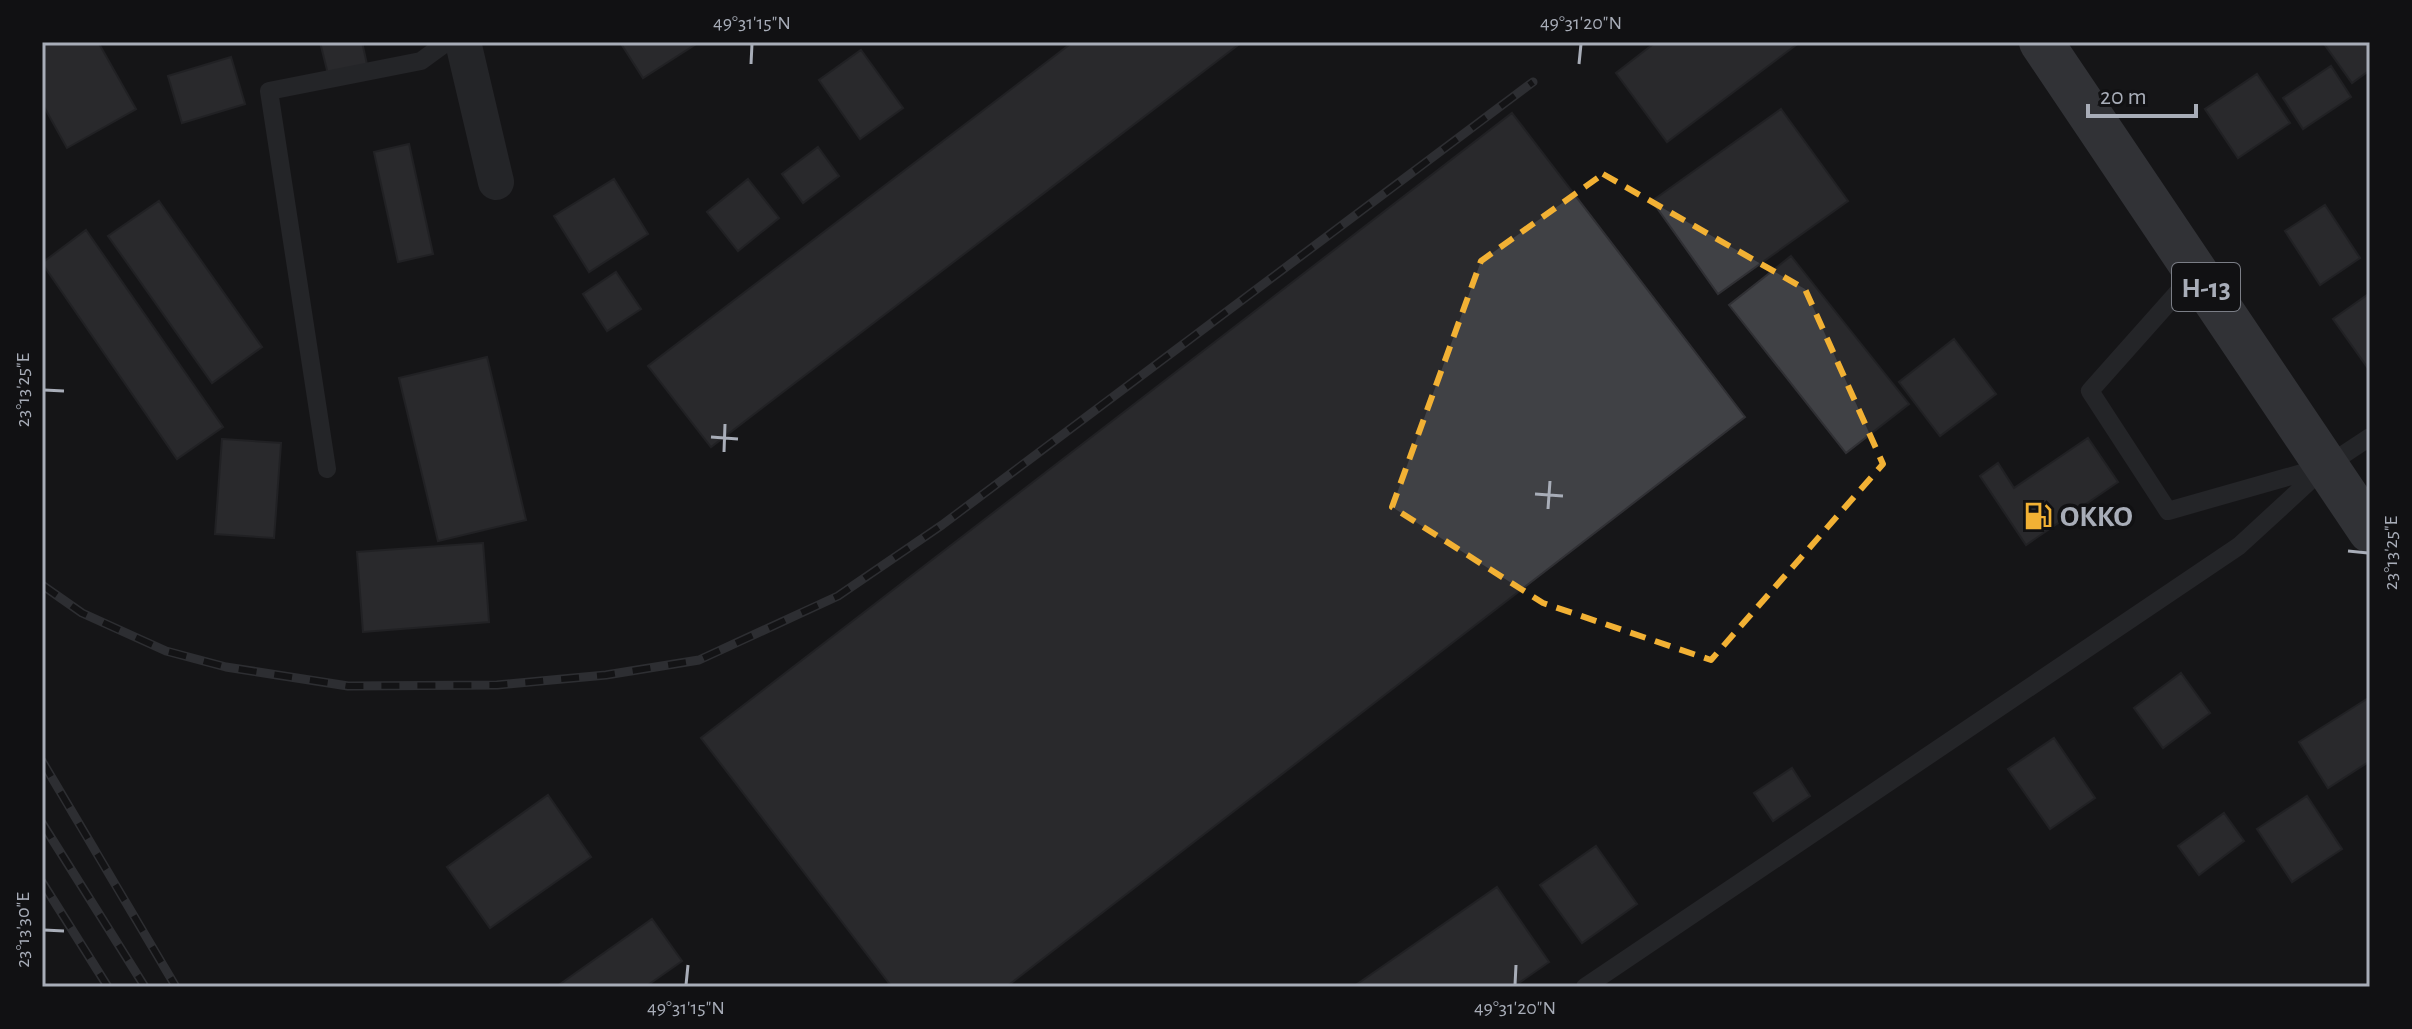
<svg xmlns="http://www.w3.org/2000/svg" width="2412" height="1029" font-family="'Alegreya Sans',sans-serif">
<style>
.building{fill:#404145;stroke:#303034;stroke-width:2}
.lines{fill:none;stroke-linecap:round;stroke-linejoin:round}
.lane{stroke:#37383d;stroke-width:18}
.street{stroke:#37383d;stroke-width:36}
.primary{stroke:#53555c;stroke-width:44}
.rail-casing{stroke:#4a4c52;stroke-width:9}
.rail{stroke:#111113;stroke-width:6;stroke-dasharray:18;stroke-linecap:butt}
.marked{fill:none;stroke:#f2b134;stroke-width:6;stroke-dasharray:16 10;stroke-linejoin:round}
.ticks{fill:none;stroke:#a8adb8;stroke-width:3}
.labels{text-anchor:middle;stroke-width:7;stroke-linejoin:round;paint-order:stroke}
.shield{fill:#111113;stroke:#7b7e86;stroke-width:2}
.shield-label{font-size:28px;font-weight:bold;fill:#a8adb8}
.poi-label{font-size:30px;font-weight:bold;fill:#a8adb8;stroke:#111113;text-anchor:start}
.neatline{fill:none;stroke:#a8adb8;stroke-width:3}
.ticks-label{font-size:20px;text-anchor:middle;fill:#a8adb8}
</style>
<rect width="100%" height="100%" fill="#161618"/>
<!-- building -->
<path class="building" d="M42 42H98L136 109 67 148 42 103Z
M320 42H362L368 69 329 78Z
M620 42H694L696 44 643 78Z
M1073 42H1242L711 447 648 366Z
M1656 42H1800L1667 142 1616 73Z
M2328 42H2370V70L2352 83 2325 45Z
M861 50 903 108 860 139 819 80Z
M231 57 245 104 182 123 168 76Z
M2331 66 2351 97 2303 129 2283 98Z
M2257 74 2290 123 2238 158 2205 109Z
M1781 109 1848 201 1718 294 1652 201Z
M1512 113 1745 417 1006 987H892L701 738Z
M409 144 433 254 398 262 374 152Z
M818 147 839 176 803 203 782 174Z
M614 179 648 234 589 272 554 216Z
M748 179 779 218 738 251 707 212Z
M159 201 262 347 212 383 108 236Z
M2325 205 2360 258 2320 285 2285 231Z
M86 230 223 427 177 459 42 263Z
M1791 256 1909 404 1846 453 1729 305Z
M616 272 641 309 607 331 583 294Z
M2370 293V371L2333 319Z
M1954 339 1996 394 1940 436 1899 382Z
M487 357 526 520 438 541 399 378Z
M2088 438 2118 482 2026 545 1980 476 1998 463 2014 488Z
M222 439 281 443 274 538 215 534Z
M483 543 489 622 363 632 357 552Z
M2181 673 2210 713 2163 748 2134 708Z
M2370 697V761L2328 788 2299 742Z
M2054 738 2095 798 2050 829 2008 769Z
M1792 768 1810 796 1773 821 1754 793Z
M548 795 591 857 490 928 447 867Z
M2307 796 2342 849 2292 882 2257 829Z
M2224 813 2244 841 2199 875 2178 846Z
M1596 846 1637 904 1582 943 1540 885Z
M1497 887 1549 962 1513 987H1353Z
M652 919 682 961 645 987H556Z"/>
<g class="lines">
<!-- lane -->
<path class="lane" d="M2195 273 2090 391 2168 511 2323 467
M327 469 269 91 421 61 447 42
M1585 987 2239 546 2326 466 2370 437"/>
<!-- street -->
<path class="street" d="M463 42 496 182"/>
<!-- primary -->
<path class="primary" d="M2041 42 2370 531"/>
<defs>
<path id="rail" d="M42 585 82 613 166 651 226 667 348 686 497 685 606 675 699 660 838 596 942 525 1533 82
M42 761 176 987
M42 823 145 987
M42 882 108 987"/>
</defs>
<!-- rail casing -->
<use href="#rail" class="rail-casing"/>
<!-- rail -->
<use href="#rail" class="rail"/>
</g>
<!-- marked area -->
<path d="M0 0H2412V1029H0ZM1603 174 1805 289 1883 464 1711 660 1543 603 1392 507 1481 261Z" fill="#161618" fill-opacity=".55" fill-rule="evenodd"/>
<path class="marked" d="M1603 174 1805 289 1883 464 1711 660 1543 603 1392 507 1481 261Z"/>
<!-- ticks -->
<path class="ticks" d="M751 64 752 44M1579 64 1581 44M44 390 64 391M711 437 738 439M724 452 725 424M1535 494 1563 496M1548 509 1550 481M2348 551 2368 553M44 930 64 931M686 985 688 965M1515 985 1516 965"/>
<!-- icons -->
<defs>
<symbol id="fuel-bare" viewBox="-9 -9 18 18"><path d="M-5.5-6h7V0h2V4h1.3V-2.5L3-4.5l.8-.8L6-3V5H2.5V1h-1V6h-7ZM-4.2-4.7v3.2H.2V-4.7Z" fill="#f2b134" stroke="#111113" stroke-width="2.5" paint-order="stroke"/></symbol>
</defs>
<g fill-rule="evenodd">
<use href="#fuel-bare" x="2018" y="496" width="40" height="40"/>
</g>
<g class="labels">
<!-- shield labels -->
<rect class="shield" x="2172" y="263" width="68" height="48" rx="6"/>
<g class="shield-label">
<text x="2206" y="297">Н-13</text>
</g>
<!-- poi labels -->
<g class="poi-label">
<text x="2060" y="526">OKKO</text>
</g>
</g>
<!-- border -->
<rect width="2412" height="1029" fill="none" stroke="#111113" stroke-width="88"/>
<!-- scale -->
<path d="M2088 104v12h108v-12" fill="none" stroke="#a8adb8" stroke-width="4"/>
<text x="2100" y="104" font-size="24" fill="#a8adb8" stroke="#111113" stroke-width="6" paint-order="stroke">20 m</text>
<rect x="44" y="44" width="2324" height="941" class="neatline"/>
<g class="ticks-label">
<text x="752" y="29">49°31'15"N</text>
<text x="1581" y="29">49°31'20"N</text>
<text transform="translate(22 390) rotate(-90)" y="7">23°13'25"E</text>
<text transform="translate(2390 553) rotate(-90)" y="7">23°13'25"E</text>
<text transform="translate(22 930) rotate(-90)" y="7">23°13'30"E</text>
<text x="686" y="1014">49°31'15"N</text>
<text x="1515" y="1014">49°31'20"N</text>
</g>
</svg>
